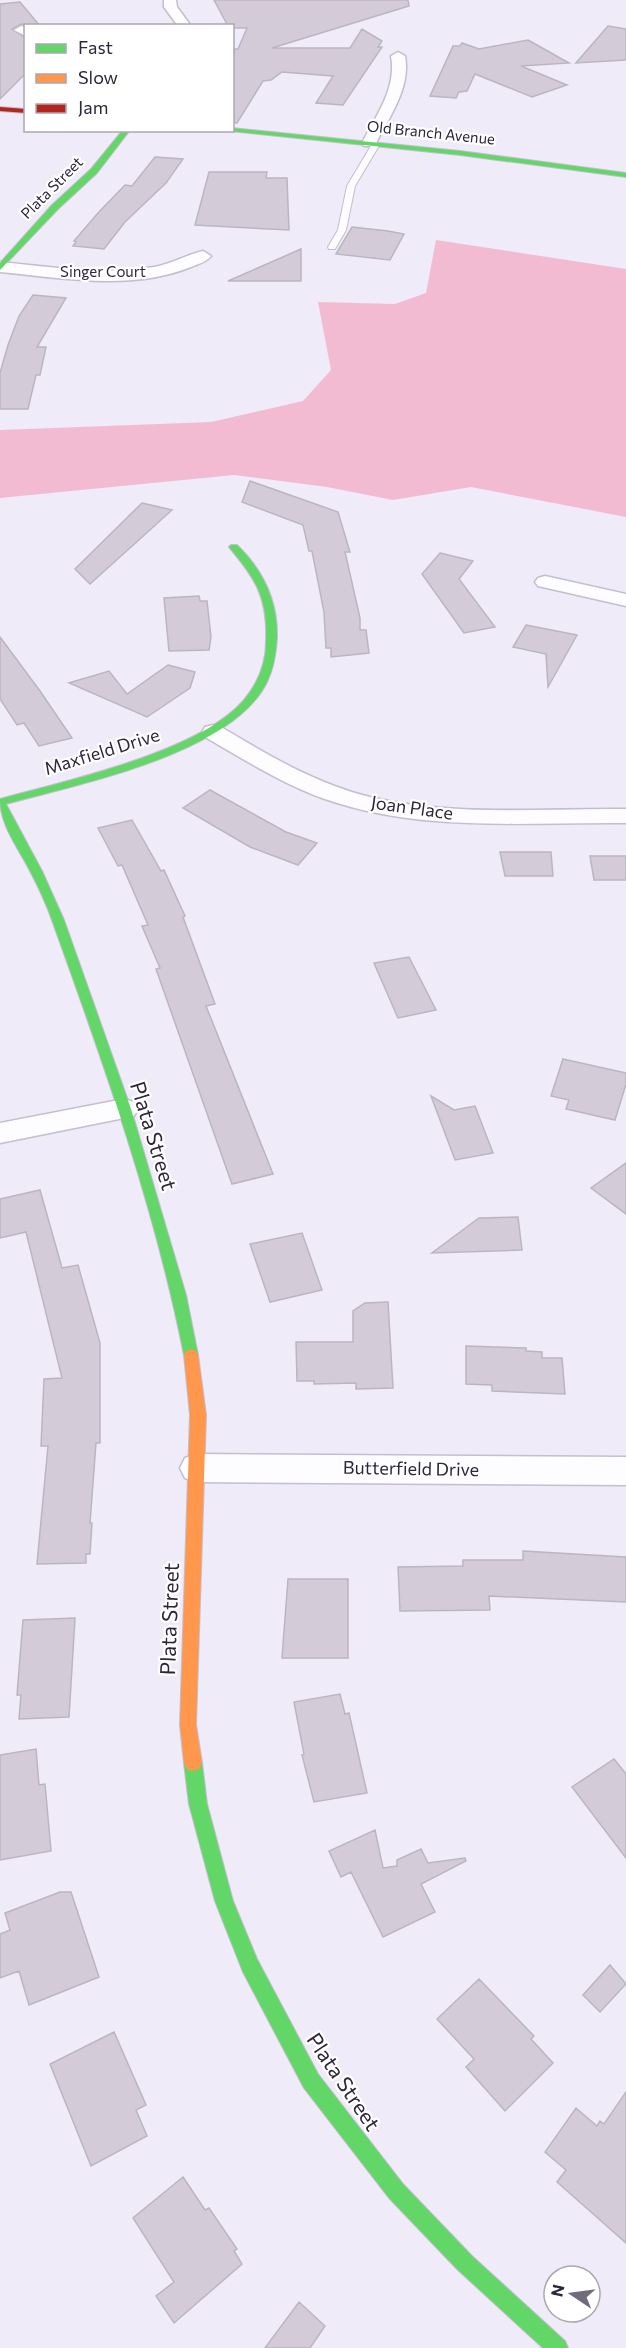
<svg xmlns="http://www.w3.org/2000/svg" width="626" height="2348" font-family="Commissioner,sans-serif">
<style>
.forest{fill:#f3bbd1}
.building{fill:#d4cbd9;stroke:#bdb4c2;stroke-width:1.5}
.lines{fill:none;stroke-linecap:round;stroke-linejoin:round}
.lane-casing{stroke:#c4becf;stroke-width:2}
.street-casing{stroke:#c4becf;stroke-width:3}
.fast-casing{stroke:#c4becf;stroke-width:2}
.slow-casing{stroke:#c4becf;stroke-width:2}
.jam-casing{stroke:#c4becf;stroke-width:2}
.lane{fill:#fdfcfe;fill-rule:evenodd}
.street{fill:#fdfcfe;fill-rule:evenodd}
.fast{fill:#63d668;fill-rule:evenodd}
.slow{fill:#ff974d;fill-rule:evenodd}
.jam{fill:#b3261e;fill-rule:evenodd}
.labels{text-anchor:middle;stroke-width:4.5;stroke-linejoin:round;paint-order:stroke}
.far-street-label{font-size:15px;fill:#2e263c;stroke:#fff}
.street-label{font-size:18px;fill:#2e263c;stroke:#fff}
.near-street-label{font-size:21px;fill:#2e263c;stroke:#fff}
</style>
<rect width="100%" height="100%" fill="#efebf8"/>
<!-- forest -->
<path class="forest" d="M436 240 626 269V517L471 487 393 500 327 487 234 475 0 498V430L211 422 303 401 331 370 318 302 395 304 426 293Z"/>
<!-- building -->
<path class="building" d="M214 0H408L409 6 272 48H350L362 29 382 41 378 47H382L343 105 316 103 333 76 282 72 271 80 263 81 237 123H232V64L234 49H238L247 28H232V26H228Z
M20 2 40 26 21 24 12 29 26 38V73L0 99V4Z
M608 26 626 29V60L576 63Z
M528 40 569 63 521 66 567 85 532 97 475 74 467 91 459 92 456 98 430 96 453 46H460L462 43 479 49Z
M155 157 183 159 166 183 125 222 104 249 73 246 76 242 74 241 98 213 125 185 132 186Z
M209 172H267L266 178H287L289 230 195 225Z
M352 227 388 231 404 234 390 260 336 254Z
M301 249V281H228Z
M33 295 66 298 37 347H46L40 375H36L28 409H0V373L8 345 19 316Z
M250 481 338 512 350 552H345L360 618V630H366L369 653 331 657V648H326L324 612 312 551H309L303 525 242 502Z
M142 503 172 510 90 584 75 569Z
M440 553 473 561 459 579 495 627 464 633 422 574Z
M199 596 200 601H207L211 637 209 650 169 651 164 598Z
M526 625 577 635 548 687 546 654 513 647Z
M0 637 40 691 72 738 39 746 24 723 17 725 0 699Z
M168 665 195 672 190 688 147 717 69 683 109 671 127 694Z
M210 790 286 832 317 843 298 865 250 847 183 808Z
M132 820 161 871 164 870 185 916 183 917 215 1004 206 1006 273 1174 232 1184 228 1173 156 969 160 968 142 926 148 925 122 865 118 866 98 828Z
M500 852H551L553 876H505Z
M590 856H626V880H594Z
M409 957 436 1010 398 1018 374 963Z
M563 1059 626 1073V1084L615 1120 566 1109 569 1100 551 1096Z
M431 1096 454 1110 475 1106 493 1153 455 1160Z
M626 1163V1214L591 1188Z
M40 1190 62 1268 78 1265 100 1343V1443H96L90 1523H92L90 1554H86V1563L37 1564 48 1446H41L44 1379 62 1378 26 1232 0 1238V1199Z
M518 1217 522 1250 432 1253 479 1218Z
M302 1233 322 1290 270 1302 250 1244Z
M388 1302 393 1388 356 1389V1383L314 1384V1381H297L296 1342H353V1311L365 1303Z
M466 1346 526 1348V1351L542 1352V1358H562L565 1394 492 1391V1385L466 1384Z
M523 1551 626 1557V1602L489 1596 490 1610 400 1611 398 1567 463 1566V1560H523Z
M288 1579H348V1658H282Z
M75 1618 69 1717 19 1719 21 1695H17L23 1620Z
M340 1694 345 1714 349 1713 367 1793 314 1802 302 1755 304 1754 294 1702Z
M36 1749 39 1785 45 1784 51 1851 0 1860V1755Z
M614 1759 626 1774V1858L572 1787Z
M375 1830 383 1868 397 1866V1860L421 1849 428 1863 465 1858 466 1861 421 1884 435 1912 383 1937 351 1872 341 1877 329 1851Z
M60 1892H71L99 1977 29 2005 19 1971 0 1978V1934L10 1930 5 1913Z
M610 1965 626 1984 600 2012 583 1995Z
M479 1979 534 2036 531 2039 553 2063 505 2111 466 2067 474 2059 437 2019Z
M114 2032 146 2105 136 2110 147 2136 91 2166 50 2064Z
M626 2092V2243L557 2182 566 2170 545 2152 576 2108 597 2126 600 2121 604 2124Z
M183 2177 205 2210 209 2208 237 2249 234 2251 242 2264 174 2323 156 2296 174 2282 133 2218Z
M299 2302 325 2326 310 2348H265Z"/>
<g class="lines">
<defs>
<path id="lane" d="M376 142 380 144 355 186 346 230 335 249H329L328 247 338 230 347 186 372 144Z"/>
<path id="street" d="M164 0H176L177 7 191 26H178L164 7Z
M21 26 26 27V36L14 30Z
M398 52 405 56C411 87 390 116 376 143L374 146H364L362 143C376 116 397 88 391 56Z
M203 251 211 256C207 262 198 264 191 267 132 291 62 278 0 272V262C51 267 103 275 154 267 171 264 186 255 203 251Z
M545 576 626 594V606L538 586 535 582 538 578Z
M213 725 221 727C268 755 316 784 370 797 453 817 541 808 626 809V823C525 822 420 833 322 798 281 783 243 759 205 737L202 732 205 727Z
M124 1099 134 1102 138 1109 134 1116 0 1143V1123Z
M196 1454 626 1457V1485L196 1482 185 1478 180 1468 185 1458Z"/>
<path id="fast" d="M232 128 460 151 626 173V177L460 155 230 131Z
M123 130H130L97 173 58 209 0 270V263L52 205 91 169Z
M231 545H237C263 570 278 602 277 638 276 653 274 668 267 682 232 754 78 784 6 804L42 871 64 920 131 1109 186 1295 198 1355 196 1359 191 1361 186 1359 184 1355C155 1208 104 1064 53 923 47 905 38 886 29 869 17 846 0 824 0 799 65 781 200 752 244 700 258 683 266 664 266 642 268 598 256 579 229 547Z
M193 1755 199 1757 202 1763 207 1804 233 1901 257 1959 318 2074 403 2184 472 2256 565 2341 568 2348H543L458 2270 389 2198 304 2088 243 1972 215 1901 189 1804 184 1763 187 1757Z"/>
<path id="slow" d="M191 1349 196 1351 198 1355 206 1415 196 1725 202 1763 199 1769 193 1771 187 1769 184 1763 180 1725 190 1415 184 1355 186 1351Z"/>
<path id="jam" d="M0 107 26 109V113L0 111Z"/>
</defs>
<!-- lane casing -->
<use href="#lane" class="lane-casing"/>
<!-- street casing -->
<use href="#street" class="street-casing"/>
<!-- fast casing -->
<use href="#fast" class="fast-casing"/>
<!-- slow casing -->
<use href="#slow" class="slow-casing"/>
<!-- jam casing -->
<use href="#jam" class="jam-casing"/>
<!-- lane -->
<use href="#lane" class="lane"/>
<!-- street -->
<use href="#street" class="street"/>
<!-- fast -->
<use href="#fast" class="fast"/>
<!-- slow -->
<use href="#slow" class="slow"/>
<!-- jam -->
<use href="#jam" class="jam"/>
</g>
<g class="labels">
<!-- far-street labels -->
<g class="far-street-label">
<text transform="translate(431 133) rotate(6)" y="5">Old Branch Avenue</text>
<text transform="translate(52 188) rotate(-45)" y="5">Plata Street</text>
<text x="103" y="277">Singer Court</text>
</g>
<!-- street labels -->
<g class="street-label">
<text transform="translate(102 752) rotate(-17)" y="6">Maxfield Drive</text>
<text transform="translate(412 808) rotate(8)" y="6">Joan Place</text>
<text transform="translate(411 1469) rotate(1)" y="6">Butterfield Drive</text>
</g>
<!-- near-street labels -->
<g class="near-street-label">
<text transform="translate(153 1136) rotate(73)" y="7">Plata Street</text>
<text transform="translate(170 1619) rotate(-88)" y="7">Plata Street</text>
<text transform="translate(343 2082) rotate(56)" y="7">Plata Street</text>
</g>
</g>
<!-- legend -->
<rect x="24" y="24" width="210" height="108" fill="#ffffff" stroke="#aba8b1" stroke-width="1.5"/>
<rect x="36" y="44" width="30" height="9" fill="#63d668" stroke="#aba8b1" stroke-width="1.5"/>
<text x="78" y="54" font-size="18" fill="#2e263c">Fast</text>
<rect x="36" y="74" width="30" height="9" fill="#ff974d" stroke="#aba8b1" stroke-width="1.5"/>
<text x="78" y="84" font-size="18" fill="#2e263c">Slow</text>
<rect x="36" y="104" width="30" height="9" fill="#b3261e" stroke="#aba8b1" stroke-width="1.5"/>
<text x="78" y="114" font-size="18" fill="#2e263c">Jam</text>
<!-- north arrow -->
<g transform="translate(572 2294) rotate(283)"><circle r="28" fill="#ffffff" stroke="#aba8b1" stroke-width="1.5"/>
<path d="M0-4.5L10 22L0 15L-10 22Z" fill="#726b7e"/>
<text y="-9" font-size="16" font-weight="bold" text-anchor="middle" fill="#2e263c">N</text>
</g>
</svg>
